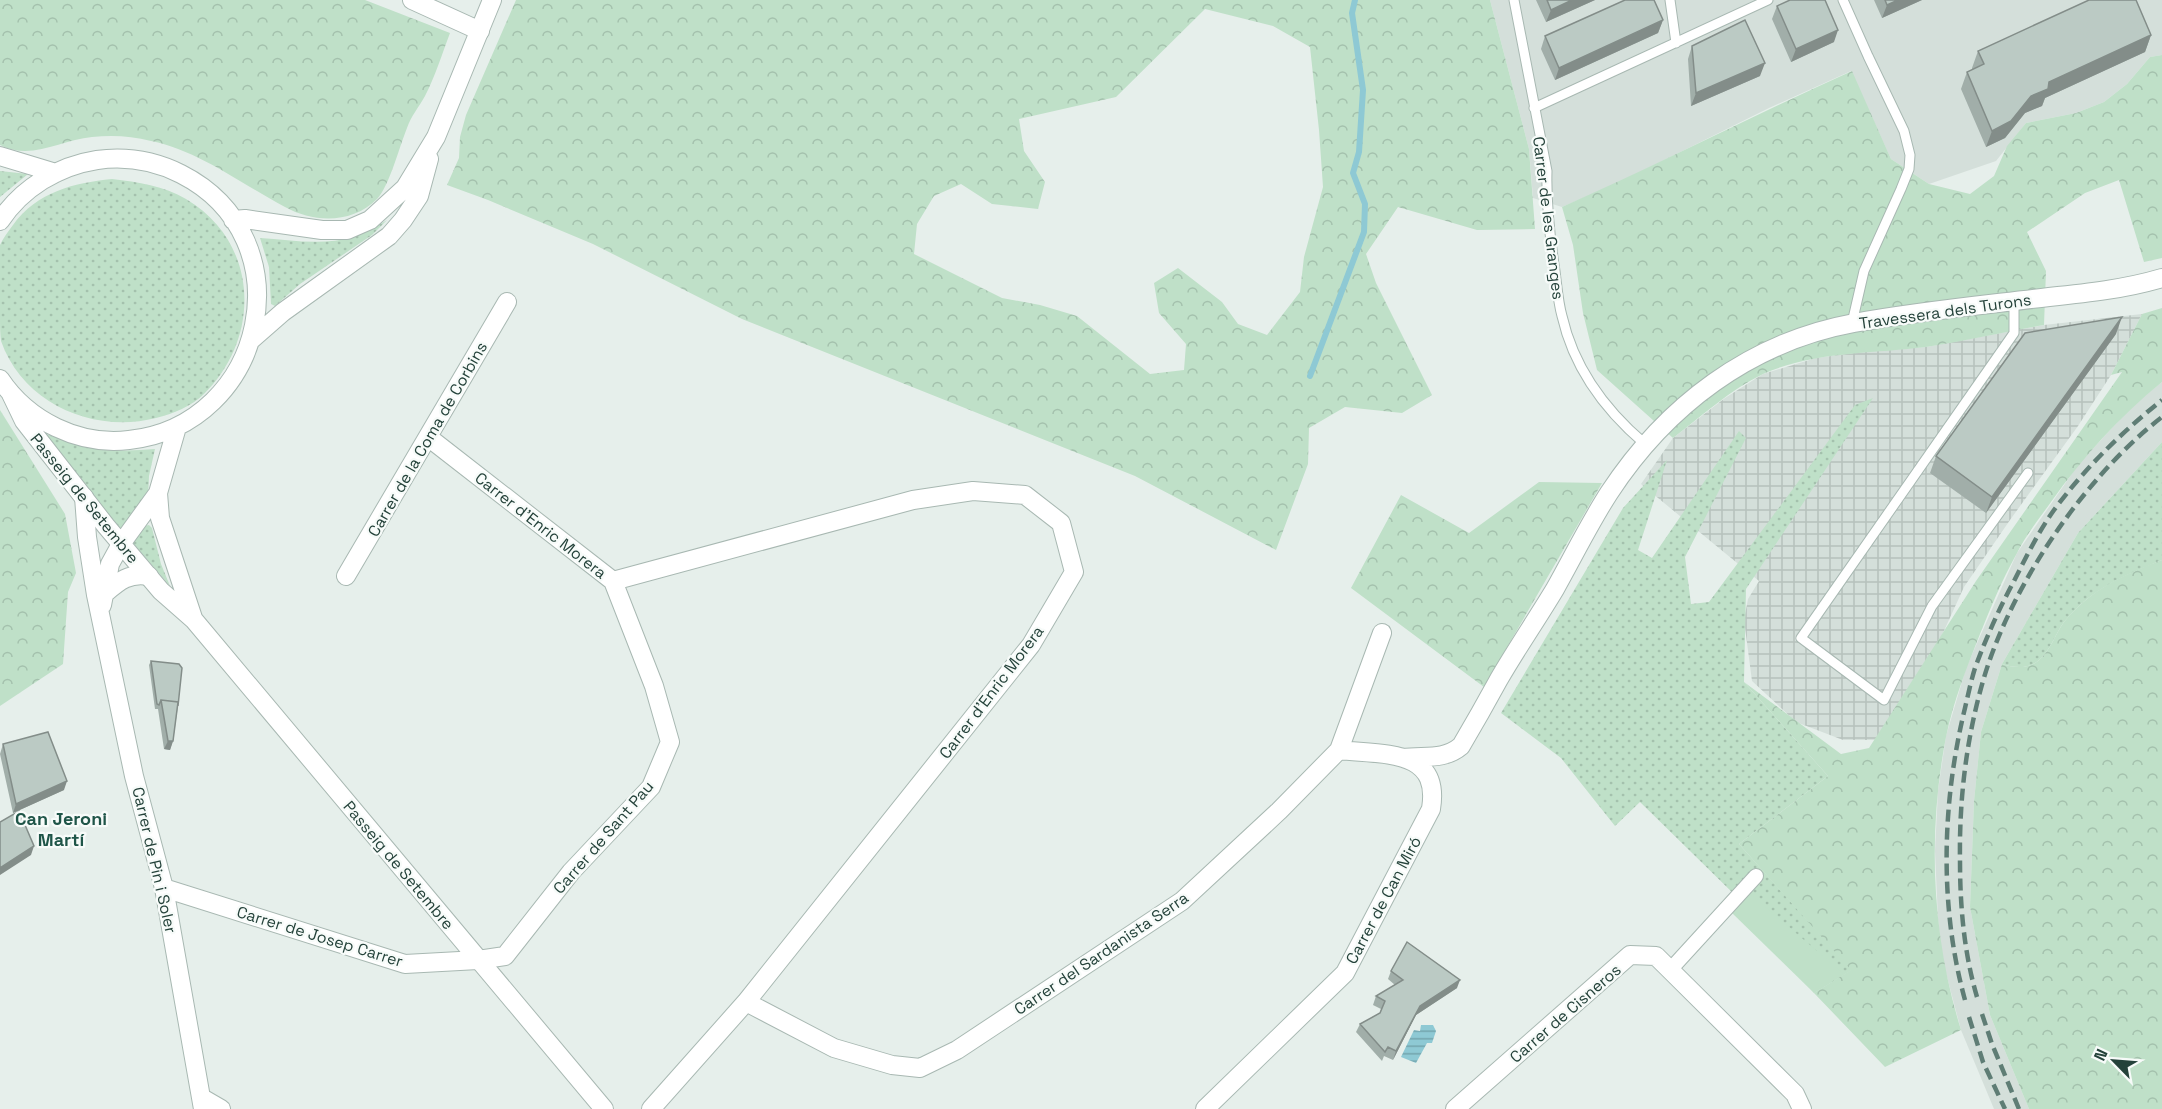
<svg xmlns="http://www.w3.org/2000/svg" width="2162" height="1109" font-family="'Space Grotesk',sans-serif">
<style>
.built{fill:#d4dfda}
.industrial{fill:url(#industrial-grid)}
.grass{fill:url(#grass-dots)}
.forest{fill:url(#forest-crowns);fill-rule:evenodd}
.pitch{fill:#bfe0c8}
.water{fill:url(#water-rules)}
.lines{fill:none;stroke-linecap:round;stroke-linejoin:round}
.stream{stroke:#8ec9d4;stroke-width:6}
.service-casing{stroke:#a8b8b2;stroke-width:11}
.pedestrian-casing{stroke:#a8b8b2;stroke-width:16}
.minor-casing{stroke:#a8b8b2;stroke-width:20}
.tertiary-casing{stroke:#a8b8b2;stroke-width:20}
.service{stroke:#fff;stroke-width:9}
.pedestrian{stroke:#fff;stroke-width:14}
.minor{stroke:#fff;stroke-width:18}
.tertiary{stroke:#fff;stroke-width:18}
.rail{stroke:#5f7d75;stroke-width:4.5;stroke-dasharray:12 6;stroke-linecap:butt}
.wall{fill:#a1aea9}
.shaded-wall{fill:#838d89}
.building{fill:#bbcac4;stroke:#838d89;stroke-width:1.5}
.labels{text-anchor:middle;stroke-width:4.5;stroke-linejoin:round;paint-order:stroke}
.street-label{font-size:16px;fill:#24423a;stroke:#f7fbf9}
.neighbourhood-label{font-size:18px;font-weight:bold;fill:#1f5548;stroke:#f7fbf9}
</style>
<defs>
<pattern id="industrial-grid" width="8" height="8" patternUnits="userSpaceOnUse" patternTransform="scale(1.5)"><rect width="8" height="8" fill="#d4dfda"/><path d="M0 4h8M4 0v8" fill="none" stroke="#b6c1bc"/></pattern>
<pattern id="grass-dots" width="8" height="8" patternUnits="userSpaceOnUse" patternTransform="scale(1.5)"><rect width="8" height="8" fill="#bfe0c8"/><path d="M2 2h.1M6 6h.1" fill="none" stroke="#a4c1ad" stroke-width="1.8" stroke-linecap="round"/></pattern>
<pattern id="forest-crowns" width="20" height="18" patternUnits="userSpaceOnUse" patternTransform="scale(1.5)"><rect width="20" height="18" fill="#bfe0c8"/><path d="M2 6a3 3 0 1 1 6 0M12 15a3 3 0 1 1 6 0" fill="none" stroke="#a4c1ad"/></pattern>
<pattern id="water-rules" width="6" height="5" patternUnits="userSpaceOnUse" patternTransform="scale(1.5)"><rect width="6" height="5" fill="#8ec9d4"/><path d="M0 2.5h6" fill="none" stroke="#74a5ad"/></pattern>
</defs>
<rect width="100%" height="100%" fill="#e6efeb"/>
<!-- built -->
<path class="built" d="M1490 0H2162V55L2150 57 2127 84 2104 102 2076 113 2026 123 1996 161 1929 184 1891 159 1851 71 1769 108 1616 184 1562 207 1533 198 1529 149Z
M2162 382V442L2078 533 2002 664 1981 732 1974 801 1970 907 1990 1015 2029 1109H1994L1961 1030 1942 958 1938 919 1935 851 1938 791 1946 736 1966 668 2017 553 2078 465 2133 405Z"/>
<!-- industrial -->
<path class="industrial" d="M2142 314 2111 375 2078 426 2010 520 1964 587 1911 703 1878 740H1843L1796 722 1752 681 1744 620 1748 599 1759 581 1641 484 1673 438 1725 398 1763 374 1816 358 1869 351 1926 347 2044 325Z"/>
<!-- grass -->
<path class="grass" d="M0 171 28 174 0 197Z
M112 179C138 182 164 186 186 199 259 242 262 337 204 394 192 406 173 414 156 418 94 434 23 404 1 341 0 333 0 322 0 313 0 291 0 268 0 245 3 238 8 232 13 225 37 192 73 183 112 179Z
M387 220 372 235 300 284 275 306 271 304 269 267 260 238C290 240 324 246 353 237 365 233 376 227 387 220Z
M1873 398 1746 589 1744 682 1828 776 1739 844 1852 970 1814 993 1739 899 1640 802 1615 826 1561 758 1501 713 1623 508 1667 460 1638 550 1652 558 1739 431 1746 438 1685 557 1691 604 1709 602 1855 405Z
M44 433C86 449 110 453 155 449L149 476 148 498 122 528 118 527Z
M2162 442V560C2122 577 2092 588 2064 622 2055 634 2050 652 2038 661 2028 669 2014 668 2002 664L2078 533Z
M149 525 152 528 161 564 170 586 133 543 144 526Z"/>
<!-- forest -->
<path class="forest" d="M0 0H365L450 33C442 54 435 77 425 96 419 107 411 116 407 128 400 145 389 187 377 199 352 224 314 223 285 207 241 184 200 151 151 141 131 136 113 135 92 137 61 140 31 161 0 145Z
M516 0H1490L1529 149 1535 229 1477 230 1398 207 1366 254 1376 283 1432 395 1402 413 1345 407 1309 428 1308 464 1276 550 1135 476 742 319 593 244 488 200 447 185 459 158 460 137 466 115ZM1205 9 1273 26 1310 47 1319 130 1323 187 1304 257 1300 292 1267 335 1238 324 1222 302 1178 268 1154 283 1159 313 1186 344 1184 370 1150 374 1077 316 1040 305 1002 298 914 254 917 224 934 196 961 184 992 204 1038 209 1045 182 1024 151 1019 119 1116 97Z
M2162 55V258L2144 262 2119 180 2085 193 2027 232 2046 271 2044 325C2005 332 1965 341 1926 347 1872 354 1815 351 1763 374 1731 389 1702 416 1673 438L1597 370 1583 313 1573 245 1562 207C1660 164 1754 115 1852 71L1891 159 1929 184 1970 194 1994 176 2007 146 2026 123 2076 113 2104 102 2127 84 2150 57Z
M2162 308V382C2119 417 2083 457 2051 502 2039 519 2025 536 2016 555 2002 580 1991 607 1980 634 1967 667 1953 702 1946 737 1927 835 1932 936 1961 1030L1885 1067 1814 993 1851 970 1739 844 1828 776 1744 682 1841 754 1869 748 1976 581 2122 372 2111 375 2142 314Z
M0 410 65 514 76 573 68 592 63 664 0 706Z
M1539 482 1602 483 1484 687 1351 588 1401 495 1469 533Z
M2162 560V1109H2029L1990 1015 1970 907 1974 801 1981 732 2002 664C2014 668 2028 669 2038 661 2050 652 2055 634 2064 622 2091 589 2123 575 2162 560Z"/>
<!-- pitch -->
<path class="pitch" d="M1748 892 1844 974 1814 993 1731 912Z"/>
<!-- water -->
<path class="water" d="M1421 1025H1433L1436 1031 1432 1043H1427L1416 1063 1401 1057 1414 1030 1420 1031Z"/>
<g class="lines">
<!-- stream -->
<path class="stream" d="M1310 376 1364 232 1365 204 1353 173 1359 152 1363 90 1352 13 1355 0"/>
<defs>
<path id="service" d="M1514 0 1547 171C1546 205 1550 238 1555 271 1557 286 1558 302 1562 316 1574 369 1605 410 1645 444
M1670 0 1676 43
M1843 0 1868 56 1904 131 1910 155 1909 169 1901 189 1864 271 1852 323
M1534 108 1768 0
M2014 301V333L1801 638 1884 700 1932 606 2028 473"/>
<path id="pedestrian" d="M1670 970 1756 876"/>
<path id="minor" d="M412 0 480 31
M428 437 613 581
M84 497 87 537 96 595 134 776 164 888 203 1109
M346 576 507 302
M613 581 913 500 973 491 1025 495 1061 523 1074 572 1031 645 746 1002 651 1109
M104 594C118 582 129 572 149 576
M102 605 110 564 121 544
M1403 758C1424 755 1443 761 1461 746 1474 724 1487 701 1499 679 1517 648 1537 619 1555 589 1573 557 1589 524 1609 493 1666 406 1750 342 1854 323 1919 311 1984 305 2049 297 2087 293 2125 289 2162 278
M164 888 405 964 478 960 505 956 571 872 651 787 670 742 654 686 613 581
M746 1002 834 1048 892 1065 920 1068 957 1050 1182 901 1279 811 1339 750 1382 633
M202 1098 221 1109
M1205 1109 1345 973 1431 809C1441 748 1383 755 1339 750
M1455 1109 1630 955 1656 956 1795 1094 1802 1109"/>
<path id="tertiary" d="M0 156 56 173
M233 220 245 219 322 230H347L370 220 405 188 436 137 492 0
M0 221C22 188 58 166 97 160 126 156 155 161 181 174 307 238 267 425 129 440 79 446 28 421 0 379
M251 340 283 312 389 236 403 220 419 196 429 159
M11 394 24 421 106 526 161 591 194 620 604 1109
M177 427 158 493 160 518 193 618
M121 544 158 493"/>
</defs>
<!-- service casing -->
<use href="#service" class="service-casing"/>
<!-- pedestrian casing -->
<use href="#pedestrian" class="pedestrian-casing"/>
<!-- minor casing -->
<use href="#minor" class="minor-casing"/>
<!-- tertiary casing -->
<use href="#tertiary" class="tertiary-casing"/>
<!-- service -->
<use href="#service" class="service"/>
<!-- pedestrian -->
<use href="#pedestrian" class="pedestrian"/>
<!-- minor -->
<use href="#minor" class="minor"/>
<!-- tertiary -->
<use href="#tertiary" class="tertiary"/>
<!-- rail -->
<path class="rail" d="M1977 997C1964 953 1960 906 1960 861 1959 801 1966 740 1983 681 2010 587 2084 477 2162 417
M1965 1000C1939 906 1942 802 1965 708 1968 695 1971 681 1975 668 1986 638 1999 609 2014 581 2026 557 2039 531 2054 510 2085 468 2122 432 2162 400
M1982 1014 1992 1044 2019 1109
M1969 1017 1983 1062 2005 1109"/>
</g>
<!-- wall -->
<path class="wall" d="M1536 0H1595L1546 22Z
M1874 0H1922L1882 18Z
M1777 6 1834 42 1791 62 1772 19Z
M1663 20 1658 33 1555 80 1541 49 1545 36Z
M2151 35 2145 52 2045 98 2042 106 2025 113 2005 138 1986 147 1961 89 1967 72 1972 70V68L1978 51Z
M1692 46 1760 76 1691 106 1688 59Z
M2116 334 1986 513 1930 473 1936 456Z
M151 661 178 706 173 741 170 750 164 749 158 709H155L149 665Z
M3 744 64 790 13 813 0 754Z
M1391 971 1457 988 1416 1015 1393 1060 1384 1056 1382 1061 1356 1032 1360 1024 1380 1013 1381 1009 1373 1005 1376 996 1395 985 1388 979Z"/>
<!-- shaded-wall -->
<path class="shaded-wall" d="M1572 0H1595L1546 22 1551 10Z
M1898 0H1922L1882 18 1887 5Z
M1663 20 1658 33 1555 80 1559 68Z
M1838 30 1834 42 1791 62 1796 49Z
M2151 35 2145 52 2045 98 2042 106 2025 113 2005 138 1986 147 1992 131 2031 96 2049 82Z
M1765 63 1760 76 1691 106 1696 93Z
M2122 317 2116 334 1986 513 1992 497Z
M168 741H173L170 750 164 749Z
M67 781 64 790 13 813 16 804Z
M34 846 31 855 0 875V868Z
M1460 980 1457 988 1416 1015 1393 1060 1396 1051 1420 1006Z"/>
<!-- building -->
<path class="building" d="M1547 0H1572L1551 10Z
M1625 0H1654L1663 20 1559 68 1545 36Z
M1790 0H1825L1838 30 1796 49 1777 6Z
M1885 0H1898L1887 5Z
M2089 0H2136L2151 35 2049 82 2048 89 2031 96 2011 121 1992 131 1967 72 1984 64 1978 51Z
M1745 20 1765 63 1696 93 1692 46Z
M2122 317 1992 497 1936 456 2025 333Z
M151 661 179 664 182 668 178 706V702L161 700 159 705 157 704Z
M161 700 178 702 173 741H168Z
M48 732 67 781 16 804 3 744Z
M19 811 34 846 0 868V822Z
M1407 942 1460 980 1420 1006 1396 1051 1388 1047 1385 1052 1360 1024 1380 1013 1385 1001 1376 996 1403 980 1391 971Z"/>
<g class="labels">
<!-- street labels -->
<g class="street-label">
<text transform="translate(1549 218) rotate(83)" y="6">Carrer de les Granges</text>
<text transform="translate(1945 311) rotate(-8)" y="6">Travessera dels Turons</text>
<text transform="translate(427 439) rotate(-60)" y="6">Carrer de la Coma de Corbins</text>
<text transform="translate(85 498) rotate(51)" y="6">Passeig de Setembre</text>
<text transform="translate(541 525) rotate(38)" y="6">Carrer d'Enric Morera</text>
<text transform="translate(991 692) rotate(-53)" y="6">Carrer d'Enric Morera</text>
<text transform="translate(603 837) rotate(-49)" y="6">Carrer de Sant Pau</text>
<text transform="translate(155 860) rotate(77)" y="6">Carrer de Pin i Soler</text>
<text transform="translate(399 865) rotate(50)" y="6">Passeig de Setembre</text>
<text transform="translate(1383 900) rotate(-62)" y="6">Carrer de Can Miró</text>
<text transform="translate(320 936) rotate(17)" y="6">Carrer de Josep Carrer</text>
<text transform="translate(1101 953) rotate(-34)" y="6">Carrer del Sardanista Serra</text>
<text transform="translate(1565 1013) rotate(-41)" y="6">Carrer de Cisneros</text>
</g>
<!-- neighbourhood labels -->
<g class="neighbourhood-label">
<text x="61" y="825">Can Jeroni<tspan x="61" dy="21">Martí</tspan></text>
</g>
</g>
<!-- north arrow -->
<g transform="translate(2114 1061) rotate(295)" stroke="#f7fbf9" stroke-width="4.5" paint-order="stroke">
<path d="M0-4.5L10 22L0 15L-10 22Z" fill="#24423a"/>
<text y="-9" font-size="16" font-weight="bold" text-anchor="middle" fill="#24423a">N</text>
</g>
</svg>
